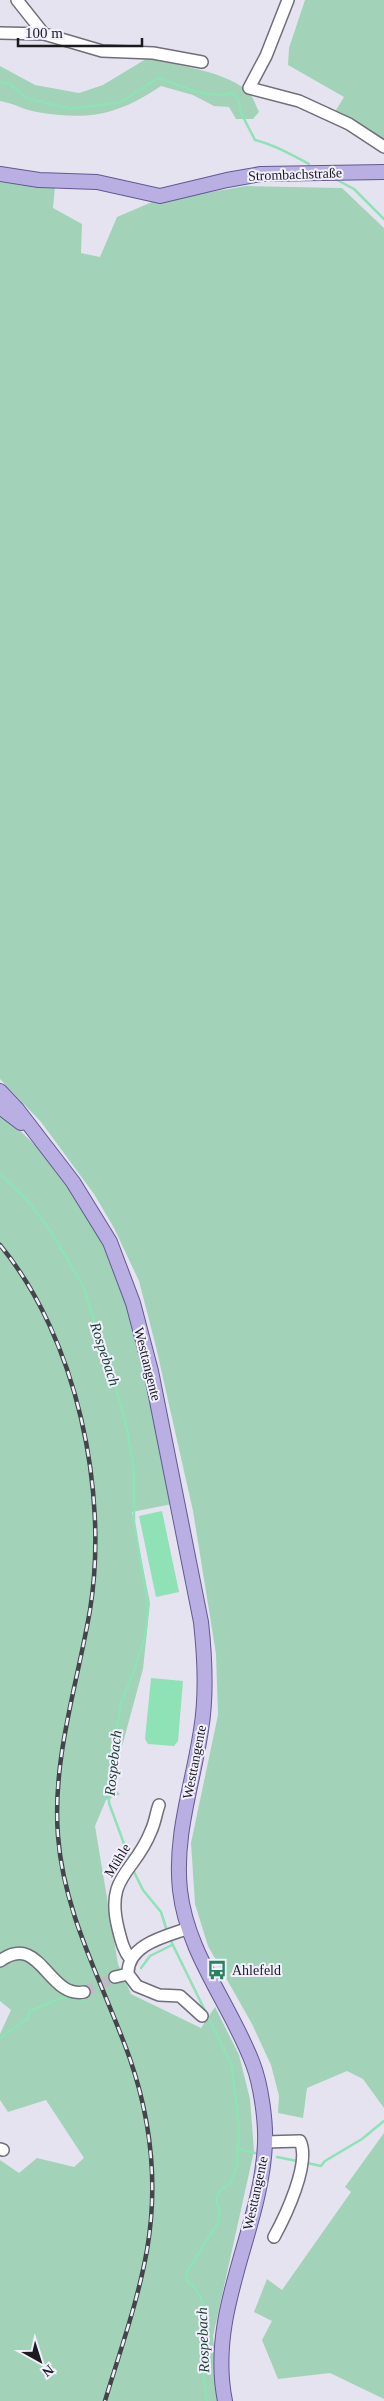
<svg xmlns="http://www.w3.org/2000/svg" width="384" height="2401" font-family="Georgia,serif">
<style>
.green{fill:#a2d3b8}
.water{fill:#8fe1b6}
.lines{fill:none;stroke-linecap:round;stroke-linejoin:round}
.stream{stroke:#8fe1b6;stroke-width:2.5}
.minor-tunnel{stroke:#bdbbc6;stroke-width:11;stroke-dasharray:11 5.5;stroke-linecap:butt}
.minor-casing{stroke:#706e7a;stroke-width:14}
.major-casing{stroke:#635893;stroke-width:16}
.minor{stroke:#fff;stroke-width:11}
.major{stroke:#b9afe3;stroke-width:14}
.rail-casing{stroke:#44444a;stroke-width:4.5}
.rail{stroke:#f2f0fe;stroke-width:2.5;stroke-dasharray:8;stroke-linecap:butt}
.labels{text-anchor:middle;stroke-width:4;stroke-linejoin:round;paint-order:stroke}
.street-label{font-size:14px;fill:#1b1b1f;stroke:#f2f0fe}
.poi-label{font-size:14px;fill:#1b1b1f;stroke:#f2f0fe;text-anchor:start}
.water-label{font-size:15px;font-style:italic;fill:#1a3e2c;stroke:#f2f0fe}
</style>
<rect width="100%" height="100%" fill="#e5e3f0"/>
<!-- green -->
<path class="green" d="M305 0H384V150L333 115 344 97 288 65 289 48Z
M146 59C173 64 232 72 250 94 254 99 256 106 259 112L253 119H236L229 107 214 106 193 95 161 86C118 115 88 121 37 112 24 110 13 103 0 101V66L35 85 79 93 103 85Z
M0 166 55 187 53 208 82 224 81 253 100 257 117 217 152 202 246 186 342 188 384 228V2108L363 2079 347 2071 307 2088 303 2118 278 2113 279 2096 271 2065 252 2024 208 1946 195 1904 191 1843 218 1715 216 1654 193 1511 156 1347 139 1281 114 1228 94 1194 41 1122 0 1079Z
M0 1111 43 1153 61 1175 102 1241 133 1320 172 1504 132 1512 150 1603 143 1669 111 1787 120 1794 106 1800 95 1826 118 1964 131 1994 201 2028 215 2007 239 2055 250 2099 254 2151 213 2336 219 2401H0V2160L19 2173 37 2158 74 2167 84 2158 46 2100 8 2112 0 2100V2034L11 2010 0 2001Z
M384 2133V2399L330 2373 278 2379 262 2340 272 2321 254 2312 267 2279 282 2290 351 2192 345 2187Z"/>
<!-- water -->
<path class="water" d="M162 1511 179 1592 156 1597 139 1516Z
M151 1678 183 1681 178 1741 174 1746 148 1744 145 1739Z"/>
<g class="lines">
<!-- stream -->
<path class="stream" d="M0 82 10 84 26 98 71 109 121 102 158 78C180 85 208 100 231 93L238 98 241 113 255 140C275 145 292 155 309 164
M337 180 354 189 384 219
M0 1174 28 1201 52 1233 83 1286 116 1388 128 1433 134 1470V1522L148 1606 145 1637 132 1677 121 1703 109 1776V1803L130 1860
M133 1870 143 1890 161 1912 167 1931
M170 1939 232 2066 239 2128 237 2163 232 2182 220 2191 216 2199 219 2210V2221L186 2273 187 2281C214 2301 201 2330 202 2358 202 2372 205 2387 207 2401
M141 1968 150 1956 172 1945
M0 2038 27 2019 30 2011 64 1997 83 2000
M238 2149 255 2153
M277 2157 297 2161
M307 2163 321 2166 325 2161 362 2139 384 2121"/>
<!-- minor-tunnel -->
<path class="minor-tunnel" d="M84 1992 115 1977"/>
<defs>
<path id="minor" d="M17 0 44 34
M288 0 266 56 249 88 299 101 349 124 384 147
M0 33 44 34 102 51 153 53 202 62
M189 1928C167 1936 127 1944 128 1974L137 1986 159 1995 180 1996 202 2016
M131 1960C123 1950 121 1940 118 1928 105 1875 135 1873 151 1831 155 1823 156 1813 159 1805
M0 1961C40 1931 48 1999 84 1992
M115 1977 128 1974
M265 2142 300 2141C311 2163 285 2217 274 2237
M0 2149 3 2150"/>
<path id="major" d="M0 174 39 180 97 182 160 196 227 180 261 174 384 172
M0 1091 17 1109 73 1182 110 1242 133 1303 151 1371 201 1622C205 1658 207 1694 201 1730 193 1784 174 1835 180 1890 187 1954 231 2005 253 2064 261 2085 266 2121 265 2144 261 2231 207 2311 225 2401
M0 1107 21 1123"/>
</defs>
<!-- minor casing -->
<use href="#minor" class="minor-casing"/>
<!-- major casing -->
<use href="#major" class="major-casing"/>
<!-- minor -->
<use href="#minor" class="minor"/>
<!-- major -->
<use href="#major" class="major"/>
<defs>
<path id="rail" d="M0 1245C77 1338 109 1492 90 1610 77 1686 52 1759 58 1836 64 1916 104 1985 130 2059 151 2120 158 2186 147 2250 138 2301 120 2351 105 2401"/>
</defs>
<!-- rail casing -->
<use href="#rail" class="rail-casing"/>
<!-- rail -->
<use href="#rail" class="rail"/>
</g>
<!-- icons -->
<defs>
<symbol id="bus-bare" viewBox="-9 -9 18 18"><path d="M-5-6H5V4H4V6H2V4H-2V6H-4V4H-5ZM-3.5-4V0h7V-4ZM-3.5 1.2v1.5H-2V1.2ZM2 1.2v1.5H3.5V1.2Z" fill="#26835a" stroke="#f2f0fe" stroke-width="2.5" paint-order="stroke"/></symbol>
</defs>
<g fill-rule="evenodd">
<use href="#bus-bare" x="203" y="1956" width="28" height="28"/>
</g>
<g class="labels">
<!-- street labels -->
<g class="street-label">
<text transform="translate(295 174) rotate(-2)" y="5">Strombachstraße</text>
<text transform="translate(148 1364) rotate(76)" y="5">Westtangente</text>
<text transform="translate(194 1762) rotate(-79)" y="5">Westtangente</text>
<text transform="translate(117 1860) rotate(-58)" y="5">Mühle</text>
<text transform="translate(255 2193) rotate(-78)" y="5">Westtangente</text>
</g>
<!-- poi labels -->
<g class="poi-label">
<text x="232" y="1975">Ahlefeld</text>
</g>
<!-- water labels -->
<g class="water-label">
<text transform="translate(105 1354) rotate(72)" y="5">Rospebach</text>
<text transform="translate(113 1763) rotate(-84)" y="5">Rospebach</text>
<text transform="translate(203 2340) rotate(-92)" y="5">Rospebach</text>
</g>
</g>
<!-- north arrow -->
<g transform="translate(40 2361) rotate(141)" stroke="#f2f0fe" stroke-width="4" paint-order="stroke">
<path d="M0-4L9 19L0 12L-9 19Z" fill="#1b1b1f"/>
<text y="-8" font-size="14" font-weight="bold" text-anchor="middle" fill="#1b1b1f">N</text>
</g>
<!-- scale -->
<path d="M18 38v8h124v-8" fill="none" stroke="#1b1b1f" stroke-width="2.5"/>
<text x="25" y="38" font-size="15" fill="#1b1b1f" stroke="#f2f0fe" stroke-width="4" paint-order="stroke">100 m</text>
</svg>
